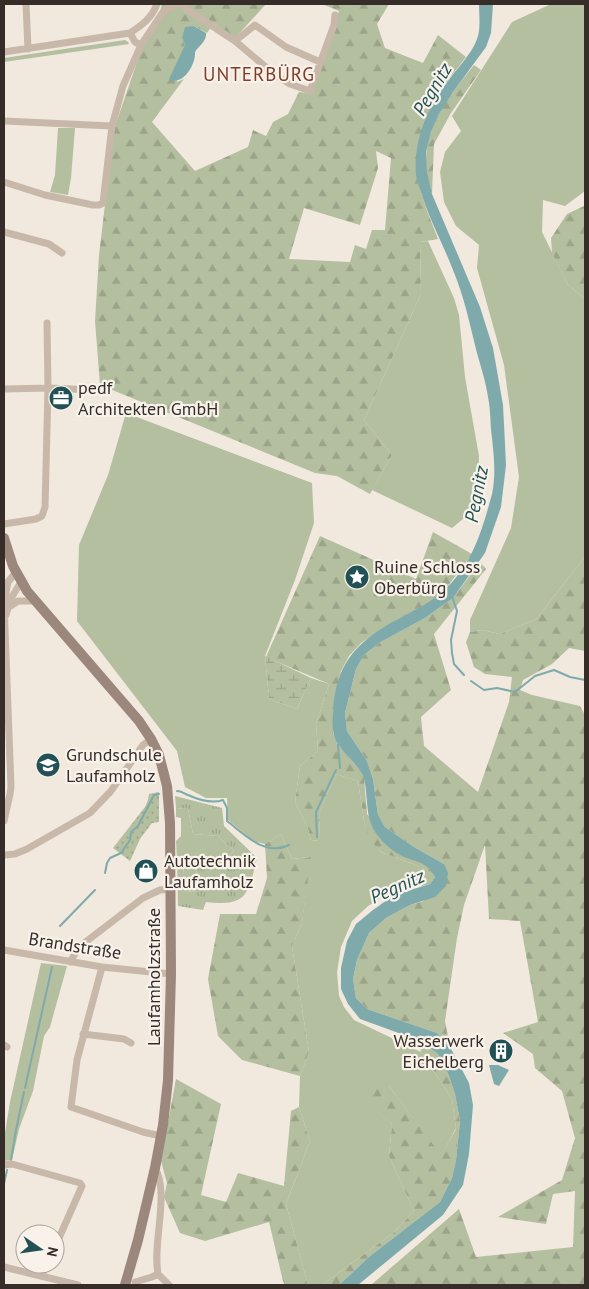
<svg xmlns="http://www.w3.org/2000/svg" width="589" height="1289" font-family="'PT Sans',sans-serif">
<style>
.grass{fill:#b4bf9f}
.forest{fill:url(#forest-firs);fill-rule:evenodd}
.wetland{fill:url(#wetland-marsh)}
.park{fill:url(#park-tufts)}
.garden{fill:url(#garden-dots)}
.water{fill:#7faaac}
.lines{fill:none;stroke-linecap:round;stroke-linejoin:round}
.stream{stroke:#7faaac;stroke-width:2}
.street{stroke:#c8b8aa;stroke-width:7}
.secondary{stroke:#9b877c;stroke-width:10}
.labels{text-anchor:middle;stroke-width:4.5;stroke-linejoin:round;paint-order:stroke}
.poi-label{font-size:18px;fill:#362d29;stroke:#f8f2ea;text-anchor:start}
.street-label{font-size:18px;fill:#362d29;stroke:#f8f2ea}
.neighbourhood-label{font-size:19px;letter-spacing:1px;fill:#7f3d28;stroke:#f8f2ea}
.water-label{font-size:19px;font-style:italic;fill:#225155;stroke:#f8f2ea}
</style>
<defs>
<pattern id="forest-firs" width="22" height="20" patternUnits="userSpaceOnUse" patternTransform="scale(1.25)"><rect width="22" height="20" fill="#b4bf9f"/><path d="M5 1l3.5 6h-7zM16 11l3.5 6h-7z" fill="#9ba489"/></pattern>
<pattern id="wetland-marsh" width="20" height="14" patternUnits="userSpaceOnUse" patternTransform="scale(1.25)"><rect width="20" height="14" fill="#b4bf9f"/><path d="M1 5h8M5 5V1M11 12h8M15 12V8" fill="none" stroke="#9ba489"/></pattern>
<pattern id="park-tufts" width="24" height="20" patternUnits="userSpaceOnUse" patternTransform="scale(1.25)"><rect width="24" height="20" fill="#b4bf9f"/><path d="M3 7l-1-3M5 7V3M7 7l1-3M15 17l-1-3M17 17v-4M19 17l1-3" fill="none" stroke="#9ba489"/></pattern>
<pattern id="garden-dots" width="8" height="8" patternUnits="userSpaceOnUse" patternTransform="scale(1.25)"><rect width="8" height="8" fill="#b4bf9f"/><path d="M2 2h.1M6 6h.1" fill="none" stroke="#9ba489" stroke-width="1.8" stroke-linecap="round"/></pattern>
</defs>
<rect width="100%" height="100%" fill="#f1e8de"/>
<!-- grass -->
<path class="grass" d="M549 4H585V191L565 206 543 200 542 232 568 285 585 299V557L536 619 500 634 482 630 470 632V620L511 528 519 477 504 365 477 268 479 245 456 226 444 202 440 172 445 152 461 131 452 116 512 22 549 5Z
M125 40 128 42 129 44 4 62V58Z
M58 128H75L71 178 68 195 50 192 55 175Z
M428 241 454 298 459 315 465 377 479 456 478 489 475 503 469 514 452 528 372 490 392 455 364 420 421 294 420 242Z
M126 413 312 483 314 523 295 580 265 656 269 699 297 709 311 678 329 684 316 724 318 751 300 766 295 802 308 828 311 841 319 840 320 811 336 774 358 781 364 821 370 839 381 852 418 866 424 874 418 881 395 889 368 906 352 921 341 947 337 972 339 996 344 1007 354 1020 421 1052 452 1099 456 1128 441 1156 389 1086 364 1100 392 1124 389 1156 414 1211 393 1233 322 1285H308L286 1204 310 1141 299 1107 300 1076 309 1052 292 946 302 923 310 857 292 859 281 834 265 844 253 841 228 820 227 798H206L185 787 177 751 77 621 79 545 108 475Z
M176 808 188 809 193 834 218 836 234 851 222 864 204 852 196 867 198 891 185 892 183 859 177 858 176 841 181 836V818L176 817Z
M41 963 67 966 50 1027 44 1036 33 1091 19 1129 12 1160 4 1161V1139L10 1102Z"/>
<!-- forest -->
<path class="forest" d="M162 4H266L235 38 214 23 207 33 194 26 182 38 185 45 177 82 184 79 152 122 195 171 248 147 253 130 266 136 273 122 288 114 299 92 311 94 339 11 322 4H389L377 24 385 48 423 63 438 35 466 57 440 90 416 176 426 208 438 239 420 242 421 294 364 420 392 455 370 494 337 476 315 473 100 385 95 321 99 255 114 129 145 39 160 12ZM376 151 391 158 385 230H372L366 249 355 245 350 262 289 259 304 208 360 225 378 168Z
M474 65 481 70 451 113 434 144 432 194C430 186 428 179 427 171 421 129 450 95 474 65Z
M584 206H585V299L568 285 552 253 551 238 567 214Z
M433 532 472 554 444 591 425 606 396 620 361 643 349 656 341 671 335 694 333 714V733L338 745 359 768 364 778 367 814 398 854 420 861 431 869 435 877 430 884 422 886 418 881 423 874 418 866 381 852 369 839 364 821 358 781 336 774 320 811 319 840 311 841 308 828 295 802 300 766 318 751 316 724 329 684 266 657 320 536 416 579Z
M585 557V651L569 648 552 664 523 680 520 690 532 695 580 706 585 715V1285H371L459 1209 476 1257 573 1247 575 1191 553 1194 546 1224 498 1217 562 1180 575 1138 562 1091 535 1068 533 1054 503 1033 538 1022 520 921 489 919 485 845 464 905 457 938 445 1021 450 1047 437 1033 367 1009 356 998 353 979 357 960 369 933 386 918 410 905 424 901 444 864 414 847 385 827 378 815 373 779 367 761 347 731 345 713 356 669 364 655 379 643 425 618 453 598 480 562 486 569 434 634 451 690 421 717 424 746 478 792 509 702 512 677 485 674 474 667 466 642 470 632 482 630 500 634 536 619Z
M281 834 292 859 311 857 302 923 292 946 309 1052 300 1076 242 1060 218 1036 208 979 220 914H256L267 878 265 844Z
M418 1040 438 1054 449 1076 455 1094 460 1121 456 1160 452 1178 440 1202 370 1256 339 1285H322L393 1233 414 1211 389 1156 392 1124 363 1100 369 1088 389 1086 441 1155 456 1129 452 1099 421 1052Z
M176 1079 221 1104 201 1195 226 1202 238 1173 284 1186 291 1111 299 1107 310 1141 286 1204 308 1285H285L283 1281 269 1222 205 1241 180 1233 164 1197 167 1183 161 1161Z"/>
<!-- wetland -->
<path class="wetland" d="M265 656 311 678 297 709 269 699Z"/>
<!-- park -->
<path class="park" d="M175 796 222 808 224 826 257 858C248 894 248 907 206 902L203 910 178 906 177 858H183L185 892 198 891 196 866 204 851 222 864 234 851 218 836 193 834 188 809 176 808Z"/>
<!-- garden -->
<path class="garden" d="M159 792V822L152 823 140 839 130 861 113 848 145 807 148 800 149 794Z"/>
<!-- water -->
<path class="water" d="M479 4H493L491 33 486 47 453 92 439 114 431 132 426 152 427 171 432 194 480 307 493 348 503 405 505 444 506 465 501 507 485 553 453 598 425 618 379 643 364 655 356 669 345 713 347 731 367 761 373 779 378 815 385 827 414 847 444 864 448 873 446 886 435 897 410 905 386 918 369 933 357 960 353 979 356 998 367 1009 437 1033 450 1047 469 1083 473 1105 469 1154 463 1185 443 1215 358 1285H339L370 1256 440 1202 452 1178 456 1160 460 1121 455 1094 449 1076 438 1054 418 1040 360 1019 348 1004 341 989V968L347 941 356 924 373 910 394 895 430 884 435 877C425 859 414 863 398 854 392 850 383 843 379 837 364 820 369 800 364 779 360 766 348 758 340 747 332 738 332 724 333 713 335 666 354 644 394 621 411 612 427 605 442 592 472 566 482 531 492 494 496 475 494 457 492 438 490 425 491 411 488 397 486 382 481 368 477 353 470 325 464 296 453 270 443 244 430 221 422 195 420 188 416 181 416 175 413 139 429 104 451 77 460 65 472 53 477 39 481 29 479 15 479 4Z
M194 26 206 33C207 41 199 46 195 52 196 64 183 87 169 79L185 45 182 38 185 27Z
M489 1065H498L509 1070 499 1086 494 1084Z"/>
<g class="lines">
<!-- stream -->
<path class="stream" d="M452 596 457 611 451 640 452 653 454 664 464 675
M471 681 484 690 497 688 515 692 535 676 554 670 570 677 585 680
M338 745 340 768
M177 791C182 791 183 793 188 795 199 800 212 804 223 800L227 808V821C244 834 265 857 289 845
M317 837 316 812 336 770
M105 873 107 863 110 858 121 853 130 840 131 832 138 826 154 795 159 794
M60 926 95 890
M25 1088 52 967
M11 1160 16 1130 24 1092
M4 1184 7 1170"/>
<!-- street -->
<path class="street" d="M26 4 28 49
M179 4 235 41 274 74 290 84 310 91 334 25 335 15
M130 33 135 42 141 45
M235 41 255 25 286 47 320 62
M4 52 130 33C142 25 152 18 157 4
M4 121 112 126
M4 182 45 195 93 205H99L103 203 112 126 123 86 141 45 163 12 177 4
M4 232 49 244 62 253
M4 389 48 388 94 390
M4 524 36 519 42 516 45 507 48 388 47 323
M9 607 18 601H35
M6 615 10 600 21 582
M4 821 10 794 11 787 4 603 8 582 16 572
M4 855 15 854 27 849 90 813 111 791 143 745 151 739
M4 950 102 967 171 974
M70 962 79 947 143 898 160 890 170 889
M102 967 77 1060 71 1107 143 1132 161 1136
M83 1034 124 1039 131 1043
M4 1045 7 1047
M4 1165 12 1164 80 1183 82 1186 55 1247
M4 1267 78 1285
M158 1274 169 1285
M41 1276 47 1264
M135 1282 152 1277 158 1274C152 1243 170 1193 155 1168"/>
<!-- secondary -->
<path class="secondary" d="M4 538 13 566 27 591 139 721 151 739 159 755 167 786 170 823 171 974 168 1080 163 1125 155 1168 138 1240 125 1285"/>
</g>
<!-- icons -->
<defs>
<symbol id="office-disc" viewBox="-11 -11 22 22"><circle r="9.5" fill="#225155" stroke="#f8f2ea"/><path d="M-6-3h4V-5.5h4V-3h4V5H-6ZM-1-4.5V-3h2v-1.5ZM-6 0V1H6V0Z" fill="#fff"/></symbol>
<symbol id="sight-disc" viewBox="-11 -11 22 22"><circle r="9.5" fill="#225155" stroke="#f8f2ea"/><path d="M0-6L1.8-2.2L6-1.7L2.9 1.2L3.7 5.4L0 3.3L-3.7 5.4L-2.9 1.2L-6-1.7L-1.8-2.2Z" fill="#fff"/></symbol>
<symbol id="school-disc" viewBox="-11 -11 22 22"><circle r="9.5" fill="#225155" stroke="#f8f2ea"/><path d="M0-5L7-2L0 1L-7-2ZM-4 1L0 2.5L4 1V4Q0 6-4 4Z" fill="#fff"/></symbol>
<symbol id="shop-disc" viewBox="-11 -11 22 22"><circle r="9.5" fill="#225155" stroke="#f8f2ea"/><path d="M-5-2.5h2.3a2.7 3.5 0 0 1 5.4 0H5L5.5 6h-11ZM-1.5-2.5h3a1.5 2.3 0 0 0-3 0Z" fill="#fff"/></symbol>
<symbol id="building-disc" viewBox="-11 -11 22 22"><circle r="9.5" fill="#225155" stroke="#f8f2ea"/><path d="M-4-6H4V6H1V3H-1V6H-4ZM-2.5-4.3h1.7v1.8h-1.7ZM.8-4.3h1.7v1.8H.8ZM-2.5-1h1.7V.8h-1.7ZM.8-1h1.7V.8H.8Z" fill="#fff"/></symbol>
</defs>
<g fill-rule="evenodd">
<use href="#office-disc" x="47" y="384" width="28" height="28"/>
<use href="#sight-disc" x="343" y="563" width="28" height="28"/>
<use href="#school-disc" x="34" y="751" width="28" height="28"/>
<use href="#shop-disc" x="132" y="857" width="28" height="28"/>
<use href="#building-disc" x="487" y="1037" width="28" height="28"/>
</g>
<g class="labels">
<!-- poi labels -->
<g class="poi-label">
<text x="78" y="394">pedf<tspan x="78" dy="21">Architekten GmbH</tspan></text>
<text x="374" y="573">Ruine Schloss<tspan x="374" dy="21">Oberbürg</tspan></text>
<text x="66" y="761">Grundschule<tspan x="66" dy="21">Laufamholz</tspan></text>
<text x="164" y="867">Autotechnik<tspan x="164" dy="21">Laufamholz</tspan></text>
<text x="484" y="1047" text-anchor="end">Wasserwerk<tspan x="484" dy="21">Eichelberg</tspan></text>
</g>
<!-- street labels -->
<g class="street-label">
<text transform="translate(75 946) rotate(9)" y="6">Brandstraße</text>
<text transform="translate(154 977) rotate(-90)" y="6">Laufamholzstraße</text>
</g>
<!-- neighbourhood labels -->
<g class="neighbourhood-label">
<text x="259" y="81">UNTERBÜRG</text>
</g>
<!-- water labels -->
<g class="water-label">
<text transform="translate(432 89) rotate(-59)" y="7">Pegnitz</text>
<text transform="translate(476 494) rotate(-79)" y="7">Pegnitz</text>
<text transform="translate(397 886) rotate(-24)" y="7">Pegnitz</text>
</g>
</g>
<!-- border -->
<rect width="589" height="1289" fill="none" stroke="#362d29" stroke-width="10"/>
<!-- north arrow -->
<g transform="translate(40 1249) rotate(103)"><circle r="24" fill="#f8f2ea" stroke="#aaa39d"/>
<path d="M0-4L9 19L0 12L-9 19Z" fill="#225155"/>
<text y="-8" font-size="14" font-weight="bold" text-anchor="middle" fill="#362d29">N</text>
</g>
</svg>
